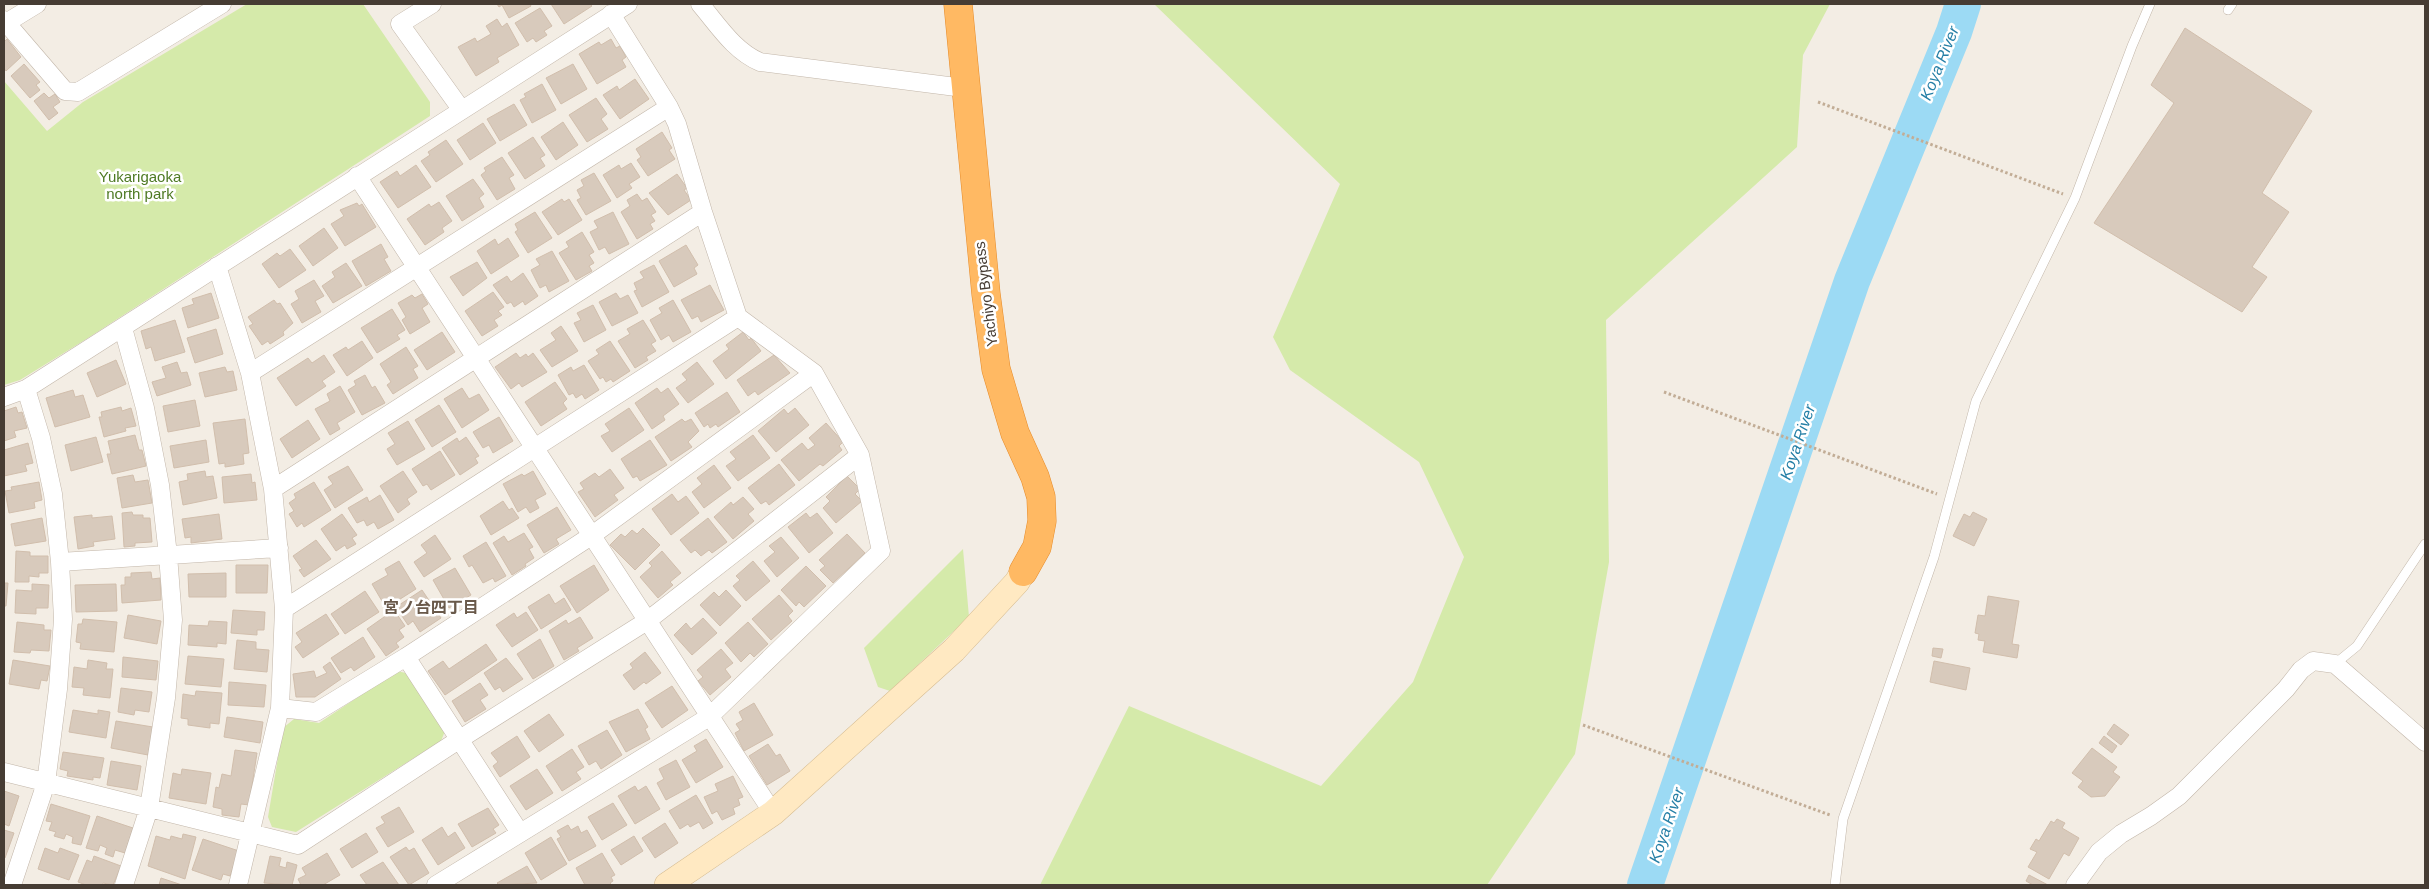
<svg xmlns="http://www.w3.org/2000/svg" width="2429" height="889" font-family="Helvetica,'Noto Sans JP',sans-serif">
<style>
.green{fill:#d5eaaa}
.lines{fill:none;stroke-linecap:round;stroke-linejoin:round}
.river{stroke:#9cdaf4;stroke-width:36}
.building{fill:#d8cabc;stroke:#d1beac}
.lane-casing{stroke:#c2b6a9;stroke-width:10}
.street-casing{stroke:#c2b6a9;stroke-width:19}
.secondary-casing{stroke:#d6bc91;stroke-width:26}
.highway-casing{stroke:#e68c2b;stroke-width:29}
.path{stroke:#c2ad96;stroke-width:3;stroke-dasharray:2.5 2.5;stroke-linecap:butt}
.lane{stroke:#fff;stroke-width:9}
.street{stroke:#fff;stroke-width:18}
.secondary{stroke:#ffe9c2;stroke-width:25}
.highway{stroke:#ffb963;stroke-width:28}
.labels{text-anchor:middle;stroke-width:5;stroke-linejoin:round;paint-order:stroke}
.park-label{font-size:15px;fill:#4e7a24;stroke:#fff}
.street-label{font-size:15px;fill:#463c33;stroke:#fff}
.water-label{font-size:16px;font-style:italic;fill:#257fa6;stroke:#fff}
.neighbourhood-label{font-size:16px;font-weight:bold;fill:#69594a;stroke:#fff}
</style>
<rect width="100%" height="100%" fill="#f3ede4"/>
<!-- green -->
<path class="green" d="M247 4H363L430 102V116L88 338 20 380 4 385V81L47 131 83 102Z
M1154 4H1830L1803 55 1797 147 1606 320 1609 562 1575 754 1487 885H1040L1129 706 1321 786 1413 682 1464 557 1419 462 1290 370 1273 337 1340 184Z
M963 549 969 617 890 691 878 687 864 648Z
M397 671 410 674 445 731 441 741 296 832 272 827 268 817 283 728 294 719 319 723Z"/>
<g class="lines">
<!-- river -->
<path class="river" d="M1645 885 1852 281 1954 32 1963 4"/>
</g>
<!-- building -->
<path class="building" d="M497 4H530L531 6 509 18 502 5 499 7Z
M551 4H590L592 6 564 24Z
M540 8 552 26 544 31 547 35 536 42 533 38 527 42 515 23Z
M497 19 502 27 507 23 519 45 497 58 499 62 476 76 458 47 475 38 477 42 491 34 486 26Z
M2185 28 2312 111 2262 193 2289 212 2252 267 2267 277 2242 312 2094 223 2174 103 2151 85Z
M7 39 21 57 6 71 4 68V42Z
M611 39 616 48 620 46 626 57 622 60 626 67 597 84 579 54 599 42 601 45Z
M24 64 40 82 36 85 40 90 30 98 11 76Z
M573 64 587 89 561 104 546 78Z
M635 79 649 99 620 119 603 95 617 86 619 90Z
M542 84 556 110 532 123 520 100 526 97 524 94Z
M44 93 49 98 55 94 60 102 53 107 58 113 49 120 34 101Z
M596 98 607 114 601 119 608 129 587 142 569 115Z
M514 104 527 125 500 141 487 119Z
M563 122 578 145 556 160 541 137Z
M483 123 496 143 470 160 457 140Z
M662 132 672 148 669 150 675 159 648 176 637 160 641 157 636 149Z
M533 137 545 155 540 158 545 166 525 179 508 153Z
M446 140 463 164 436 182 421 161 430 155 428 152Z
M502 157 514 175 509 178 515 189 497 200 481 175 486 171 484 168Z
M631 163 640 177 629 184 632 188 617 198 603 175 619 165 621 169Z
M416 165 431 187 398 208 380 182 397 171 400 176Z
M594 173 611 201 586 215 577 200 581 198 577 190 584 186 581 180Z
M677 174 687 188 684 190 691 200 668 215 649 193Z
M473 179 484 194 479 198 484 207 462 221 446 196Z
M637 194 642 201 647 198 656 212 651 215 655 221 650 224 653 229 637 239 621 212 630 206 627 200Z
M562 199 564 202 569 199 582 220 558 235 542 212Z
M439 202 452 221 442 228 444 232 425 245 407 219 429 204 431 207Z
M357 203 359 206 362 204 376 227 345 246 331 224 344 216 340 210Z
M535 212 552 238 528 253 515 232 518 230 515 224Z
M613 212 629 244 609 254 605 247 599 250 590 232 598 228 594 221Z
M324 228 338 248 313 266 299 246Z
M582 232 594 252 589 255 594 263 589 266 592 271 576 280 559 253 569 247 566 242Z
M508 238 519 256 491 274 477 251 495 239 498 245Z
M381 244 388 257 384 259 391 271 366 286 352 261Z
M686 245 698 265 694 268 697 274 674 287 659 261Z
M290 249 306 270 279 288 262 264 277 253 280 256Z
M552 251 569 281 549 292 546 285 540 288 531 270 540 265 536 259Z
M477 262 487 278 463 296 450 277Z
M346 263 362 286 333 303 322 286 335 277 332 272Z
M654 265 669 292 642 307 634 291 637 290 634 283 644 278 640 272Z
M523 273 538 296 525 305 523 301 514 307 511 302 507 304 493 285 507 276 511 282Z
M314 280 324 296 315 301 321 312 302 323 291 304 299 299 295 291Z
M710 285 724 310 701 322 698 316 692 319 681 300Z
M493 292 504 307 498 311 502 315 494 320 498 326 482 336 465 311Z
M211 293 219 318 188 328 182 308 194 304 192 299Z
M616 293 620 299 628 295 638 313 612 326 599 302Z
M422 294 428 304 422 308 430 322 410 334 402 320 406 317 398 303 412 295 415 298Z
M274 300 277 304 280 303 293 323 283 332 284 335 270 344 268 341 262 345 249 326 253 324 248 317Z
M673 300 691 332 673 342 669 335 661 340 650 320 662 313 659 308Z
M593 305 606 330 584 342 574 323 581 320 577 313Z
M392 309 405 330 397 335 400 339 377 353 361 328Z
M175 320 185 352 155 361 151 347 146 349 141 331Z
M643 320 656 341 651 344 656 351 646 357 648 360 635 368 618 341 630 334 627 329Z
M561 326 578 351 552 367 540 350 556 340 551 333Z
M216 329 223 354 195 363 187 338Z
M442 332 455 352 427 370 414 350Z
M743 332 749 340 751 338 761 351 726 379 713 361 729 349 726 345Z
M362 341 373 358 347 376 333 355 346 347 348 350Z
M610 341 630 371 613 382 611 379 606 382 603 377 600 379 588 361 599 354 596 350Z
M406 347 418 366 413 369 418 378 393 394 387 385 391 382 380 364Z
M516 353 520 358 526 354 528 357 533 353 547 372 522 387 519 383 511 389 495 367Z
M324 355 335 372 322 381 326 386 296 406 277 378 308 358 312 363Z
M774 355 790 373 758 395 755 391 748 396 737 380Z
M116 360 126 384 97 397 87 373Z
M177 362 181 373 187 372 191 385 157 396 152 382 166 378 162 367Z
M697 362 714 384 688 403 676 388 687 380 682 374Z
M584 365 599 390 585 399 582 394 576 398 573 393 569 395 558 375 571 367 573 371Z
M225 367 227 372 233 371 237 390 205 397 199 373Z
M365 375 372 388 375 386 385 403 362 415 348 390 356 385 354 381Z
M555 382 567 399 563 403 567 409 541 426 525 402Z
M340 386 355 412 337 423 340 429 330 435 315 409 330 401 327 394Z
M462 388 469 399 479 394 489 410 462 428 444 399Z
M657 388 661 393 668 388 679 404 663 416 665 420 652 429 635 403Z
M73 390 75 397 83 395 90 417 55 427 46 398Z
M727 392 740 412 718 427 716 424 710 428 708 424 704 427 695 413Z
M195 400 200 426 168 432 163 406Z
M439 405 456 432 432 447 415 420Z
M16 407 18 413 22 412 27 428 14 431 16 437 4 441V411Z
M121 407 122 411 131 408 136 426 125 428 126 431 104 437 99 417H102L101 412Z
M629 408 644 430 612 452 601 436 610 431 605 424Z
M795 408 809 425 776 452 758 431 784 409 788 414Z
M499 417 513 441 493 453 489 445 483 448 473 432Z
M245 419 249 453 243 454 244 464 225 467V463L219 464 213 423Z
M682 419 685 422 691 419 699 431 688 442 692 447 671 461 655 437Z
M308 420 320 439 292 458 280 439Z
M408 421 425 449 397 465 387 449 395 444 388 433Z
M826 423 843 442 839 446 842 450 823 466 820 464 799 481 781 460 802 443 808 450 815 445 809 438Z
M135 435 139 450H142L146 466 112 474 107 454H111L108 441Z
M753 435 770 458 738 481 726 466 736 459 730 452Z
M96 437 103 462 71 471 65 445Z
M466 437 479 456 475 458 478 463 460 475 442 448 457 438 459 442Z
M206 440 209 462 174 468 170 446Z
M650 440 667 465 640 481 637 476 633 478 621 459Z
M28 443 33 463 25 465 27 471 4 476V450Z
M440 451 455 475 431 490 427 484 423 486 412 469Z
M779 464 795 485 769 505 766 501 761 504 748 488Z
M714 465 731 488 704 508 692 492 702 484 697 478Z
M348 466 363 490 335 508 324 490 333 484 328 477Z
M610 469 624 488 614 495 618 500 595 517 578 492 584 489 580 483 595 473 599 477Z
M205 471 206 477 213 476 217 498 183 505 179 482 188 480 187 474Z
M403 471 417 492 407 499 410 504 398 513 380 486Z
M533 471 546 494 535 500 539 508 530 513 526 507 518 512 503 484 522 474 524 476Z
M251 474 252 483 255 482 257 500 224 503 222 477Z
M133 475 135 482 148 480 152 503 122 508 117 478Z
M847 476 860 489 855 494 862 501 836 523 823 508 830 501 826 497Z
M39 482 42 500 34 502 35 508 9 513 5 491 12 490 11 487Z
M314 482 331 510 304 527 302 523 297 527 289 514 294 511 289 503 296 498 294 494Z
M672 494 678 502 686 496 699 513 671 535 652 509Z
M380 495 394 520 378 529 374 522 367 526 364 520 357 523 348 508 367 497 369 502Z
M743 497 754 509 748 514 754 521 733 539 714 517 731 502 733 505Z
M503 501 509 510 512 508 519 518 491 535 480 516Z
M557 507 571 530 556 539 559 544 544 553 527 525Z
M132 512 133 515H143V518H150L152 542 135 543V546L124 547 122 513Z
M1973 512 1987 519 1974 546 1953 536 1964 514 1970 517Z
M806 513 810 518 817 513 833 533 809 553 788 527Z
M219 514 222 539 191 543V537L185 538 182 519Z
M342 514 357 535 352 538 356 544 347 549 345 545 336 551 321 529Z
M92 515V518L112 516 115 539 93 542 94 546 78 549 74 517Z
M42 518 46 541 15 546 11 524Z
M708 518 727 542 712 553 709 550 701 556 695 550 691 553 680 540Z
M643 528 660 545 635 570 610 545 621 534 625 537 632 530 637 534Z
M524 533 533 547 529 549 534 558 525 564 526 566 512 575 493 543 504 536 508 542Z
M847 534 865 553 833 583 820 570 825 566 819 560Z
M435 535 451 559 424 577 414 562 427 553 421 545Z
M781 537 799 558 777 577 764 561 775 552 769 546Z
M316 540 331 559 304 577 299 570 302 569 293 556Z
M486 542 506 576 495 582 493 578 483 583 472 565 469 567 463 556Z
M16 551 30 552V556H48V573H39V577L29 576V582H15Z
M662 551 681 573 670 582 673 585 658 598 640 577 652 566 649 563Z
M399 561 416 589 386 608 372 584 388 575 385 569Z
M753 561 770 581 746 601 733 586 740 580 736 576Z
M236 565H268L267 593H236Z
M594 565 609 590 577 613 560 586Z
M806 566 826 586 804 607 799 602 796 606 781 590Z
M455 568 471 595 449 608 433 580Z
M151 572 152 579 160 578 161 600 122 603 121 585H125V577H131V573Z
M226 573V597H189L188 574Z
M4 583H8L6 606H4Z
M32 584 49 585 48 608H36V614L15 613 16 590 32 591Z
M116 584 117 611 76 612 75 585Z
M422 590 441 618 420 632 413 621 408 625 396 607Z
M726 590 741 606 720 626 700 605 714 592 719 597Z
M365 591 379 612 345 634 331 614Z
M549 594 555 604 564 598 571 610 541 629 528 607Z
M779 595 793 611 788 616 792 621 771 640 752 619Z
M1988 596 2019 601 2012 644 2019 645 2017 658 1983 652 1985 641 1978 640 1979 634 1975 633 1978 615 1985 616Z
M233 610 265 612 264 630H257V635L231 633Z
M394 610 405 626 399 630 404 637 396 643 399 647 386 656 367 629Z
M526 612 538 630 512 647 496 625 514 613 517 618Z
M326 614 339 634 303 658 295 647 302 642 296 633Z
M128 615 161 621 157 644 124 638Z
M580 617 593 638 577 648 579 651 564 660 549 631 566 620 568 624Z
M703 618 717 633 692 655 674 635 686 623 691 629Z
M83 619 117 622 114 652 80 649 81 643 76 642 78 624H82Z
M209 621 227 622 226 644 217 643V647L188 645 189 625 208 626Z
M17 622 44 625V630H51L49 651 31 650 30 653 14 652Z
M748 622 768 644 754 657 750 653 741 662 725 643Z
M363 637 375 657 354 671 351 667 341 673 331 658Z
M540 639 554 666 533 679 517 654Z
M237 640 256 642V649L269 650 267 672 234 669Z
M486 644 497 660 445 695 428 671 443 661 449 669Z
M1933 648 1943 649 1941 658 1932 656Z
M721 649 733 663 725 669 731 677 710 695 698 681 703 677 697 670Z
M645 652 661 673 646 684 644 682 634 690 623 675 633 668 630 664Z
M188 656 224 659 221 687 185 684Z
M123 657 158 661 156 680 122 677Z
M506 658 523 679 503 692 500 687 495 690 484 673Z
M13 660 50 666 47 681 41 680 39 689 9 684Z
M88 660 107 663 106 669H113L110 698 83 695 84 688 72 687 74 667 87 669Z
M1934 661 1970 668 1966 690 1930 682Z
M330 662 341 679 315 697H296L293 674 314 671 316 678 327 673 323 667Z
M229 682 266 685 264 707 228 705Z
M480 683 488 695 480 700 486 709 465 722 452 701Z
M672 686 688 710 662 728 645 703Z
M121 688 152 692 149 712 135 710 134 715 118 712Z
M196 691 222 693 219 724 210 723V728L188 725V719L181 718 183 694 195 696Z
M754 703 773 735 744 751 735 733 740 730 736 724 743 720 739 712Z
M638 709 648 727 645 729 650 739 626 752 609 722Z
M73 710 98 714V710L110 712 106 738 69 732Z
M549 714 564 735 539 752 524 731Z
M227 717 263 722 260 743 224 737Z
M116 721 153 727 148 755 111 748Z
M2114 724 2129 735 2121 745 2107 734Z
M607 730 622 755 601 769 596 761 589 765 578 746Z
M517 736 530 757 500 777 493 766 498 762 491 753Z
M2104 736 2117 746 2112 753 2099 743Z
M706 739 723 767 696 783 682 760 697 751 694 746Z
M768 744 776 756 780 754 790 771 767 785 749 756Z
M2092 748 2117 767 2113 772 2120 777 2105 796 2091 797 2078 787 2083 781 2072 773Z
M572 749 584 767 576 772 581 779 562 791 546 766Z
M235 750 257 753 249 805 241 804 239 817 222 815V809L213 807 216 787 219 788 222 774 231 776Z
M63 752 104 758 100 778 93 777V780L67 776 68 771 60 769Z
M676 760 690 787 666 800 657 783 664 779 659 769Z
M111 761 141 766 137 790 107 785Z
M182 769 211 773 206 804 169 798 173 773 181 775Z
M537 769 553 793 526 810 510 786Z
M733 776 743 797 738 799 740 805 733 808 735 814 722 820 717 811 712 814 704 797 718 791 715 784Z
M635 786 638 791 646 786 660 809 635 824 618 796Z
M4 791 19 796 9 826 4 824Z
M696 795 713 823 703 829 699 822 690 827 688 824 680 829 669 811Z
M613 803 627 825 602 840 588 817Z
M51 804 90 816 81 845 72 843 73 837 66 834 64 839 54 836 56 832 49 830 52 822 46 821Z
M399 807 414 832 388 847 376 828 385 823 381 817Z
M488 808 499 825 493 829 496 833 472 847 458 824Z
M97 816 133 828 125 853 115 850 113 857 105 854 107 848 100 845 98 851 86 848Z
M2057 819 2065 823 2062 828 2079 838 2069 856 2064 853 2049 879 2028 867 2037 852 2030 849 2036 839 2039 841 2051 821 2054 823Z
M665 823 678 843 655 858 642 838Z
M568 825 571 830 578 826 581 833 587 830 596 846 569 861 557 839 561 837 557 831Z
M442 827 448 837 455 832 465 848 438 865 422 840Z
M4 830 14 833 5 858 4 857Z
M366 833 378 852 352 868 340 849Z
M183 834 196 837 185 879 148 866 156 836 170 840 171 836 182 839Z
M634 836 643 851 621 865 611 850Z
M551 837 567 864 541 880 525 853Z
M203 839 239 851 230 876 223 874 221 880 192 870Z
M406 847 409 851 414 848 429 873 409 885 390 857Z
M45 848 58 853 60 848 79 855 69 880 38 869Z
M327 853 340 875 323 885H301L298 879 306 875 302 868Z
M602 853 615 875 611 877 613 881 610 883 612 885H585L576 868Z
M94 856 121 866 113 885 103 883 102 885H86L78 882 87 860 92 862Z
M270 856 281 858 279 866 286 868 287 862 297 865 292 885 264 883Z
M383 862 399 885H367L360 875Z
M527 866 537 883 499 885 497 883Z
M2029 875 2048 885H2033L2026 881Z
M161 878 182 885H159Z"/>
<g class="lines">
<defs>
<path id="lane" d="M2228 10 2232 4
M2335 664 2357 646 2425 544
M1835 885 1843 819 1934 557 1976 401 2075 198 2132 46 2150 4"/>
<path id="street" d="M432 4 400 24 461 109
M700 4C718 25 734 51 760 62L964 88
M4 20 65 91 78 92 222 4
M6 23 37 4
M357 176 773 813
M217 266 250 373 273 489 284 609 280 708 238 885
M123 328 145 408 160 485 168 555 173 620 166 698 149 808 124 885
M250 373 669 107
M4 397 26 389 628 4
M273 489 703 212
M60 562 279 548
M284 609 738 317
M406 657 520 833
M280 708 316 712 406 657 591 536 814 373
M4 772 298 845 460 739 647 621 860 455
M12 885 46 783 58 689 63 619 60 562 53 494 41 438 26 389
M436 885 709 717 881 551 860 455 814 373 738 317 703 212 677 124 669 107 611 14
M2075 885 2099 852 2121 834 2151 816 2179 796 2286 689 2301 670 2313 661 2335 664 2425 742"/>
<path id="secondary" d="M667 885 773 813 954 650 1017 582 1023 572"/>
<path id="highway" d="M958 4 986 294 996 369 1015 433 1035 477 1041 497 1042 521 1037 547 1023 572"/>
</defs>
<!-- lane casing -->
<use href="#lane" class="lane-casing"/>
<!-- street casing -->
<use href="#street" class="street-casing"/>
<!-- secondary casing -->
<use href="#secondary" class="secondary-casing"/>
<!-- highway casing -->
<use href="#highway" class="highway-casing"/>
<!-- path -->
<path class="path" d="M1818 102 2063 194
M1664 392 1937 494
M1583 725 1830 815"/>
<!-- lane -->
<use href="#lane" class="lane"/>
<!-- street -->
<use href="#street" class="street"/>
<!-- secondary -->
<use href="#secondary" class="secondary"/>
<!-- highway -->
<use href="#highway" class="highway"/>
</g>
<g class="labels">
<!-- park labels -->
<g class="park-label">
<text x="140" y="182">Yukarigaoka<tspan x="140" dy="17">north park</tspan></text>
</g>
<!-- street labels -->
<g class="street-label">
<text transform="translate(986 294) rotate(-97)" y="5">Yachiyo Bypass</text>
</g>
<!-- water labels -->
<g class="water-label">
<text transform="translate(1939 63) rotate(-68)" y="6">Koya River</text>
<text transform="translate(1797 442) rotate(-71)" y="6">Koya River</text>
<text transform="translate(1666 825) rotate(-71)" y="6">Koya River</text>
</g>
<!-- neighbourhood labels -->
<g class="neighbourhood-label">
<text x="431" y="613">宮ノ台四丁目</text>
</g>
</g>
<!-- border -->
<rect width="2429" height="889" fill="none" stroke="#463c33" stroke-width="10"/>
</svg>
